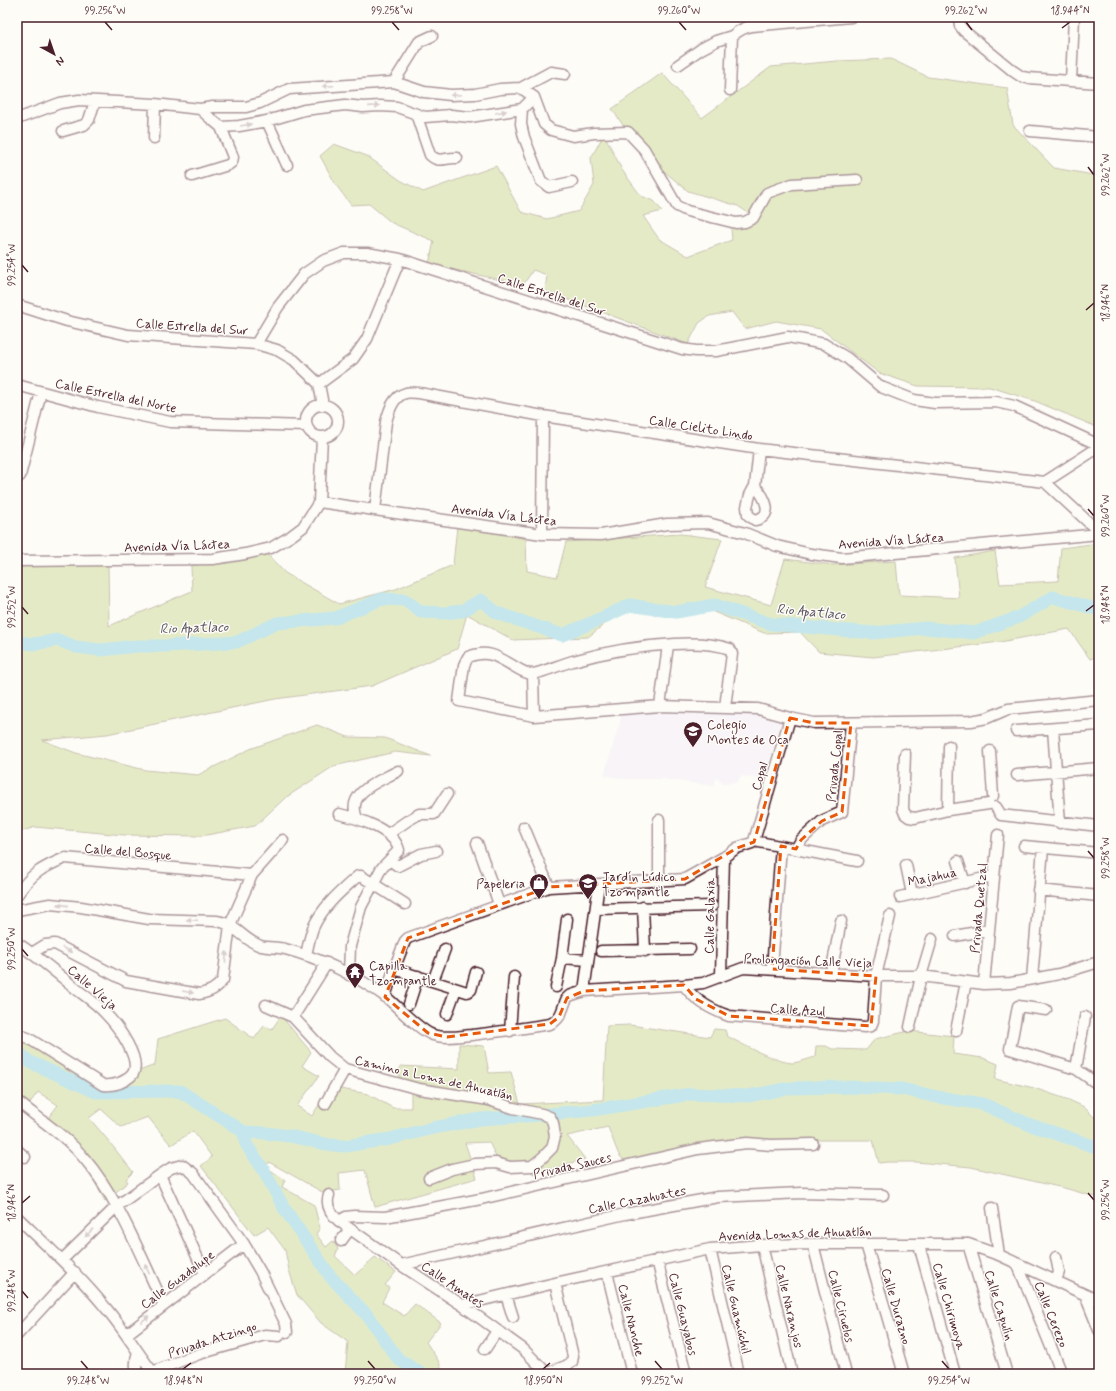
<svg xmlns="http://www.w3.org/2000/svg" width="1116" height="1391" font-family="Mynerve,sans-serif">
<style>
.built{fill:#f1ecf7}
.green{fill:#c7d68a;stroke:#887a5a}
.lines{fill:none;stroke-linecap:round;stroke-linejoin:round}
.river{stroke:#7fcddd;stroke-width:13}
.minor-casing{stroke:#4a1f2b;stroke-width:13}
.minor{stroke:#fdfcf7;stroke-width:10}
.oneway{fill:#ac999b}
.marked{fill:none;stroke:#e8590c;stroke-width:3;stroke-dasharray:8 5;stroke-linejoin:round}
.ticks{fill:none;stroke:#4a1f2b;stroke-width:1.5}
.labels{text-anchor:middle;stroke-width:3;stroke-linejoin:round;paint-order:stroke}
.street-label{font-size:13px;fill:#4a1f2b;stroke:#fdfcf7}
.poi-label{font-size:13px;fill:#4a1f2b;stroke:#fdfcf7;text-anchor:start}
.water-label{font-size:14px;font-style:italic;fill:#5a5360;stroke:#fdfcf7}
.neatline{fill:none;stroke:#4a1f2b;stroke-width:1.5}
.ticks-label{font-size:10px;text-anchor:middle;fill:#4a1f2b}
</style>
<rect width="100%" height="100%" fill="#fdfcf7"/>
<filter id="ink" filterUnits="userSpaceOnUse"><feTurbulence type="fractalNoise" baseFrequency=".025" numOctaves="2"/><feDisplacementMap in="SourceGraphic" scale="8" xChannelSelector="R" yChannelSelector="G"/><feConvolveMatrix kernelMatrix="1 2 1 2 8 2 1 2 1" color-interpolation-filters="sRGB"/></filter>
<g filter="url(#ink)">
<!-- built -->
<path class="built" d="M624 709 647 714 649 710 666 712 669 709 695 715 707 710 749 712 782 721 764 779 740 776 738 782 723 784 716 777 714 786 663 779H625L604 775Z"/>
<!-- green -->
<path class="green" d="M891 59 928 77 1007 88 1013 125 1054 168 1099 176V428L1035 401 990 387 918 386 879 373 821 329 776 321 745 329 732 312 709 316 699 323 688 344 545 291 547 275 533 270 523 285 429 264 434 241 392 223 369 204 351 205 336 185 320 156 334 144 367 156 400 180 423 192 496 166 521 212 547 219 579 211 594 185 591 158 604 134 622 170 641 196 654 201 662 211 643 216 659 239 688 256 732 240 731 228 751 215 738 206 688 191 642 153 612 109 662 73 702 118 771 67 837 61Z
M457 526 526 539 527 571 557 577 566 542 680 534 722 539 705 587 771 605 785 559 833 565 896 561 899 595 959 598 955 558 995 551 1000 584 1058 581 1061 548 1099 543V656L1090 659 1069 629 1000 642 873 657 819 652 800 632 764 633 709 610 666 616 624 609 588 637 513 640 467 614 457 649 372 686 275 699 107 734 42 740 76 753 145 770 198 775 250 749 317 725 348 737 385 738 431 756 395 752 334 766 285 798 255 826 201 836 124 835 35 827 17 833V566L108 565 109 626 192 591 191 566 266 553 285 573 339 604 396 589 453 565Z
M281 1016 311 1052 302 1066 319 1076 297 1106 312 1116 330 1087 368 1094 393 1108H411V1092L398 1088 400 1066 459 1069V1044L484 1046 489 1073 511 1072 520 1104 603 1100 607 1026 630 1025 710 1037 714 1029 725 1030 727 1036C741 1044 778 1063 793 1063 800 1062 808 1059 815 1057L816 1046H826L832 1049 866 1050 875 1039 909 1031 954 1036 953 1054 983 1058 998 1064 995 1079 1034 1088 1069 1100 1084 1107 1099 1122V1198L1068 1189 971 1167 916 1162H887L879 1163 873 1140H784L729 1144 630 1163 624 1161 618 1153 608 1127 567 1136 585 1159 533 1174 527 1164 497 1159 489 1142 465 1143 477 1178 375 1207 365 1170 339 1173 340 1190 324 1193 269 1162 266 1167 285 1180 282 1187 314 1205 320 1228 316 1234 326 1247 333 1241 338 1249 335 1256 355 1275 375 1257 396 1272 385 1285 389 1288 382 1302 404 1316 415 1304 441 1323 426 1342 439 1362 443 1374H345L348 1342 321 1323 297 1295 289 1270 285 1250 268 1227 254 1235 201 1166 212 1157 193 1131 171 1145 148 1117 121 1127 101 1109 89 1118 107 1139 133 1172 126 1179 128 1182 105 1201 81 1157 43 1125 58 1105 38 1092 26 1108 17 1100V1036L100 1086 155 1065 158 1039 225 1018 254 1039 264 1026 272 1029Z"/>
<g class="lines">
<!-- river -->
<path class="river" d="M17 642 34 644 58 640 76 647 101 650 137 646H167L237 642 277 623 335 618 382 599 405 600 421 612 444 613 462 611 481 600 497 613 562 635 591 623 630 605 676 612 715 605 771 624 873 633 926 628 974 633 1019 617 1053 597 1099 610
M17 1051 30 1062 96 1092 180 1091 244 1132
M422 1374 398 1359 367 1315 330 1276 284 1208 263 1169 246 1144 244 1132 265 1133 290 1136 330 1145 345 1146 390 1139 433 1128 481 1119 527 1116 593 1110 691 1094 748 1096 790 1088 846 1087 902 1089 937 1097 983 1104 1028 1124 1099 1148"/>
<defs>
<path id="minor" d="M959 17 960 26 964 31 1013 71 1022 77 1028 78 1099 83
M678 65 701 49 716 41 732 36
M1071 81 1074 17
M394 82 419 42 432 36
M521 88 551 72 565 74
M730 90 732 36C738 31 744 27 752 26L851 17
M534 97 544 124 551 130 573 136 594 133 628 132 644 149 677 206 687 211 736 223 745 222 753 218 767 193 792 184 857 180
M200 109 210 118 221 127 239 126 267 121 304 110 345 105 363 107 380 106 397 107 425 117 451 115 470 117 522 109 534 97
M522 109 521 124 524 137 541 181 549 187 572 182
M416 114 430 155C440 164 445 157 457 158
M17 119 60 103 79 100 155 104 200 109 213 107H246L260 103 289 89 394 82 424 92 451 95 475 94 500 89 521 88 534 97
M267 121 287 165
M63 131 84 125 89 120 95 101
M1030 131 1099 137
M154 138 155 104
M192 176 228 165 232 162 233 157 221 127
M17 305 67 321 128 335 256 344 277 350 294 360 319 384 323 405
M256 344 278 307 304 274 323 261 344 253H367L400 259 682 349 696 351H716L788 337 824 344 847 358 881 387 914 400 935 403 996 402 1014 406 1099 445
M319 384 353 359 367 339 400 259
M17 385 98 407 170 422 306 426
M306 421a16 16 0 1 1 32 0a16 16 0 1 1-32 0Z
M20 476 41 392
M1045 482 1099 447
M755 486C764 496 776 516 755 520L748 515 747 507 750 495 755 486 759 449
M319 502 542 534 601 535 667 524 708 523 745 533 777 546 811 554 842 558 1099 534
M375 510 386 422C389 411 393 396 406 393 409 392 415 393 419 393L543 416 759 449 1045 482 1099 532
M542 534 543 416
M17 561 213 559 245 554 271 548 291 536 303 527 319 502 322 437
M533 674 534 716
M660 706 668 645
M725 707 732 654 730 649C713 643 693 643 675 644 639 646 608 651 573 661 564 663 539 674 532 674 527 674 520 670 515 667 498 657 488 649 468 657L464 665 459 701 534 716 660 706 758 709 790 718 814 723 971 721 987 718 1008 709 1099 700
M1053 729 1060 823
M1016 731 1099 725
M990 751 993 796
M905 754 903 809 905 814 909 817 915 818 948 810 989 804
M1017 775 1099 768
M996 807 1001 815 1099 826
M948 810 949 746
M339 814C357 818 394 829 399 850L381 869 361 907 350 946 349 975
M357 818C345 792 380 781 398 771
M659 820V879
M524 827 549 887
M388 834 407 821 419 814H434L447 794
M754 841 790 718
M754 841 857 861
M477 843 499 904
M1024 846 1099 853
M796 849 801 840 822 821 842 812 851 723
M390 860 398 866 421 854 436 851
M958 861 965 883
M906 865 912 894
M1038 890 1099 896
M17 895C31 874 41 868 65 858L252 875
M900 897 993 876
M643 907 645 951
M596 909 712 906
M17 910 50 904 81 907 149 919 217 921C235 923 244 941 261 946 269 948 277 947 285 949 320 958 357 976 386 997 398 1007 420 1031 433 1035 446 1039 459 1036 472 1035 498 1032 524 1028 550 1024 562 1019 562 1008 567 998L569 996 584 991 684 985 703 983 743 968 876 976H921L984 984 1011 983 1059 974 1099 962
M955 936 988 930
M17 943C37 956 56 972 75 988 85 996 96 1003 105 1013 116 1024 145 1062 131 1076 123 1083 114 1086 103 1085L28 1038 17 1034
M601 951 690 949
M32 953 45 945 55 944 126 981 199 994C210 992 216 989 223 980L230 925 252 875 283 840
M306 955C308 946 310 936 313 928 322 907 341 891 358 876H361L405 904
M562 958 588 960
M394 969 467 992 471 990 476 972
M772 969 781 846
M831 973 841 921
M721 975 724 857
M1032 979 1043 848
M433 981 445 949
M984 984 998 835
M684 985C694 1000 712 1010 729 1016L865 1027 871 1026 873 1021 876 976 890 916
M556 987 562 958 567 919
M584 991 599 884
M385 997 394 969 405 941 408 938 549 887 685 879 724 857 737 848 752 843 754 841
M409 1004 418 976
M266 1005 293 1017 330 1057 345 1069 419 1089 489 1100 513 1108 542 1114 550 1117 553 1123 555 1136 552 1148 542 1158 532 1166 510 1167 496 1163 475 1164 452 1169 429 1178
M1046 1010 1018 1006 1010 1049 1076 1069 1099 1085
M447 1014 456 989
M293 1017 327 963
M910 1027 921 976 932 939
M510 1031 514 977
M956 1031 966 982
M1076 1069 1085 1017
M17 1101C39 1119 66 1136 84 1158 118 1197 141 1257 164 1305
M325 1104 345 1069
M17 1150 25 1157
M160 1175 205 1274
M329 1195C325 1206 331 1214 339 1221L401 1265 462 1305 523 1349 548 1374
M992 1208 999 1255
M17 1217C47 1246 78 1274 105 1307 123 1328 137 1352 154 1374
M339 1221 346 1217 354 1216 385 1217 481 1199 698 1149 747 1143 771 1145 813 1144
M341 1241 350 1229
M813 1244 846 1374
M866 1244 904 1374
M968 1244 1007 1374
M762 1245 792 1374
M919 1245 955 1374
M710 1249 739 1374
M62 1260 117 1206 160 1175 171 1168 182 1165 193 1173 244 1244 260 1271 286 1324 287 1332
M657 1260 686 1374
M1017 1263 1062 1374
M401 1265 625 1214 718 1197 801 1193 883 1195
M607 1272 632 1374
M1056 1281 1059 1272 1056 1257
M506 1295 513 1317
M1085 1295 1099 1330
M462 1305 555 1283 710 1249 762 1245 813 1244H968L999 1255 1099 1301
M127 1334 244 1244
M17 1335 75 1272
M485 1349 497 1331
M152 1372 199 1354 265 1335 279 1336
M547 1373 566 1366 572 1362 573 1356 555 1283
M137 1374C135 1366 135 1360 138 1352"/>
</defs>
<!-- minor casing -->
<use href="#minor" class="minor-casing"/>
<!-- minor -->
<use href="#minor" class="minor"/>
</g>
<!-- one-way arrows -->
<defs><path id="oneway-solid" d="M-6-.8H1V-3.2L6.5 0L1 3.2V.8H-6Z"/></defs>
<g class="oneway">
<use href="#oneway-solid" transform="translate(328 86) rotate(177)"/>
<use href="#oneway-solid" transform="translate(456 95) rotate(178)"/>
<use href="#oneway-solid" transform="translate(374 106) rotate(-4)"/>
<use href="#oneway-solid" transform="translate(501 112) rotate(-10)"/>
<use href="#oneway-solid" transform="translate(246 125) rotate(-10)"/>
<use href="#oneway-solid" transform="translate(63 905) rotate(-174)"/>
<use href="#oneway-solid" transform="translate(192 920) rotate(-178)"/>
<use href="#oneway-solid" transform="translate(67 950) rotate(28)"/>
<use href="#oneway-solid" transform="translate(226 957) rotate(-83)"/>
<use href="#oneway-solid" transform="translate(188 992) rotate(10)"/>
<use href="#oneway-solid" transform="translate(89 1233) rotate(135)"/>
<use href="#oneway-solid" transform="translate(147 1269) rotate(-116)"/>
<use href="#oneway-solid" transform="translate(145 1319) rotate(-38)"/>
</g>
</g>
<!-- marked area -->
<path d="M0 0H1116V1391H0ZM790 718 814 723H851L842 812 822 821 801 840 796 849 781 846 772 969 876 976 871 1026 729 1016 696 999 684 985 584 991 567 998 559 1017 550 1024 447 1037 428 1033 385 997 408 938 549 887 685 879 737 848 754 842Z" fill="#fdfcf7" fill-opacity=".55" fill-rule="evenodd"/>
<path class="marked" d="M790 718 814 723H851L842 812 822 821 801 840 796 849 781 846 772 969 876 976 871 1026 729 1016 696 999 684 985 584 991 567 998 559 1017 550 1024 447 1037 428 1033 385 997 408 938 549 887 685 879 737 848 754 842Z"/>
<!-- ticks -->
<path class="ticks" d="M105 22 112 30M392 22 399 30M679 22 686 30M966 22 972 30M1062 28 1070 22M1088 167 1094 175M22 265 28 272M1086 310 1094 303M1088 509 1094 516M22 607 28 614M1086 611 1094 605M1088 851 1094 858M22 949 28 956M1088 1193 1094 1200M22 1203 30 1196M22 1291 28 1298M81 1361 88 1369M368 1361 375 1369M655 1361 662 1369M942 1361 949 1369M183 1369 191 1363M543 1369 550 1363"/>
<!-- icons -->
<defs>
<symbol id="school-pin" viewBox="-11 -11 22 30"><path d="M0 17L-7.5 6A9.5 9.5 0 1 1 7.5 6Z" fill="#4a1f2b" stroke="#fdfcf7"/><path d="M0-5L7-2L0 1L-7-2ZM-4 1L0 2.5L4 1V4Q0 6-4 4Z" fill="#fff"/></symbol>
<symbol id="shop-pin" viewBox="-11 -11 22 30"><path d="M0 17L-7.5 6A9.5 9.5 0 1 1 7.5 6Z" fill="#4a1f2b" stroke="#fdfcf7"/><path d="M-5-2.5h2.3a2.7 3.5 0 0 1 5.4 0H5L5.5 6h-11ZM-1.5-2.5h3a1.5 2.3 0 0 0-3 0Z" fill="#fff"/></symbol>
<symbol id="temple-pin" viewBox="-11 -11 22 30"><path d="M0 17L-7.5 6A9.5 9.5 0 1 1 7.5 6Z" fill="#4a1f2b" stroke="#fdfcf7"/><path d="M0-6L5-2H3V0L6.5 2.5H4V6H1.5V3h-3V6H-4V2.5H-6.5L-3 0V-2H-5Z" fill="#fff"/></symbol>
</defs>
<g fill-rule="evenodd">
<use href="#school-pin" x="682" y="720" width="22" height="30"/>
<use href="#shop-pin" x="528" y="872" width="22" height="30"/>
<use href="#school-pin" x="577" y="872" width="22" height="30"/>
<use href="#temple-pin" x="344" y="961" width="22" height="30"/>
</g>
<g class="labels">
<!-- street labels -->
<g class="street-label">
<text transform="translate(552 294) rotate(18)" y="5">Calle Estrella del Sur</text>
<text transform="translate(192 326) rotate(4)" y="5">Calle Estrella del Sur</text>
<text transform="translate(116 395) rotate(12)" y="5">Calle Estrella del Norte</text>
<text transform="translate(701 427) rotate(9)" y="5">Calle Cielito Lindo</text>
<text transform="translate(504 514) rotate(7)" y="5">Avenida Vía Láctea</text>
<text transform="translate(891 540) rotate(-4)" y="5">Avenida Vía Láctea</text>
<text transform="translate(177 545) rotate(-2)" y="5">Avenida Vía Láctea</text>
<text transform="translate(834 766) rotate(-84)" y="5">Privada Copal</text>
<text transform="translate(759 776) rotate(-74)" y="5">Copal</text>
<text transform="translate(128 851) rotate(5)" y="5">Calle del Bosque</text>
<text transform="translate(932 876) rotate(-12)" y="5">Majahua</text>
<text transform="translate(978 908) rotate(-85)" y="5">Privada Quetzal</text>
<text transform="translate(709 916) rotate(-89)" y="5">Calle Galaxia</text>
<text transform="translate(808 960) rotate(2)" y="5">Prolongación Calle Vieja</text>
<text transform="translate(93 987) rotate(41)" y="5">Calle Vieja</text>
<text transform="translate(798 1009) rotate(4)" y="5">Calle Azul</text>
<text transform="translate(434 1077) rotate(13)" y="5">Camino a Loma de Ahuatlán</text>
<text transform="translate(572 1165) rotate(-13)" y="5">Privada Sauces</text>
<text transform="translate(637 1199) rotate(-11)" y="5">Calle Cazahuates</text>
<text transform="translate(795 1233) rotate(-2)" y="5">Avenida Lomas de Ahuatlán</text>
<text transform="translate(177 1279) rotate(-37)" y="5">Calle Guadalupe</text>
<text transform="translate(453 1284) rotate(34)" y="5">Calle Amates</text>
<text transform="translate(1000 1305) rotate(73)" y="5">Calle Capulín</text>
<text transform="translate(790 1306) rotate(77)" y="5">Calle Naranjos</text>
<text transform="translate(842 1306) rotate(76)" y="5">Calle Ciruelos</text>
<text transform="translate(897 1306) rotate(74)" y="5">Calle Durazno</text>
<text transform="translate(950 1306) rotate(74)" y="5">Calle Chirimoya</text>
<text transform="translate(737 1309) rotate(77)" y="5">Calle Guamúchil</text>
<text transform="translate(684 1314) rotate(76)" y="5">Calle Guayabos</text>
<text transform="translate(1052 1314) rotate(68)" y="5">Calle Cerezo</text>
<text transform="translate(632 1320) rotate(76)" y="5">Calle Nanche</text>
<text transform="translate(212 1339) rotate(-18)" y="5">Privada Atzingo</text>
</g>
<!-- poi labels -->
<g class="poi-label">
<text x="707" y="729">Colegio<tspan x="707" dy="15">Montes de Oca</tspan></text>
<text x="602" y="881">Jardín Lúdico<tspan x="602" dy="15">Tzompantle</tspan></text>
<text x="525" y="888" text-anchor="end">Papeleria</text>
<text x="369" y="970">Capilla<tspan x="369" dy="15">Tzompantle</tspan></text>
</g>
<!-- water labels -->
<g class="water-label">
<text transform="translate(811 611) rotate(5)" y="5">Rio Apatlaco</text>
<text transform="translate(194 627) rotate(-2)" y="5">Rio Apatlaco</text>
</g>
</g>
<!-- margin -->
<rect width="1116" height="1391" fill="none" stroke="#fdfcf7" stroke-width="44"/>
<!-- north arrow -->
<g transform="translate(54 54) rotate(140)" stroke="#fdfcf7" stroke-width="3" paint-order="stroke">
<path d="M0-3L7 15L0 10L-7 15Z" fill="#4a1f2b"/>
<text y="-6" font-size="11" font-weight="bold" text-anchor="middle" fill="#4a1f2b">N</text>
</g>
<rect x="22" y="22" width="1072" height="1347" class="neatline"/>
<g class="ticks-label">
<text x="105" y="14">99.256°W</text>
<text x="392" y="14">99.258°W</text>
<text x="679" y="14">99.260°W</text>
<text x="966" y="14">99.262°W</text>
<text x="1070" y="14">18.944°N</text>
<text transform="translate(1105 175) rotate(-90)" y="4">99.262°W</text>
<text transform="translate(11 265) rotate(-90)" y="4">99.254°W</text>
<text transform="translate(1105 303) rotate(-90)" y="4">18.946°N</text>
<text transform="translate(1105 516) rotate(-90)" y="4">99.260°W</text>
<text transform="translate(1105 605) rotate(-90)" y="4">18.948°N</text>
<text transform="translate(11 607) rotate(-90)" y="4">99.252°W</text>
<text transform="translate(1105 858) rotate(-90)" y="4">99.258°W</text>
<text transform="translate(11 949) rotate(-90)" y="4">99.250°W</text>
<text transform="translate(1105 1200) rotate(-90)" y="4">99.256°W</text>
<text transform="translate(11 1203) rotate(-90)" y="4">18.946°N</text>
<text transform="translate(11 1291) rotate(-90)" y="4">99.248°W</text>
<text x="88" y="1384">99.248°W</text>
<text x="183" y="1384">18.948°N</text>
<text x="375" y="1384">99.250°W</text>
<text x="543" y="1384">18.950°N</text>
<text x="662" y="1384">99.252°W</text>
<text x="949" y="1384">99.254°W</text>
</g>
</svg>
